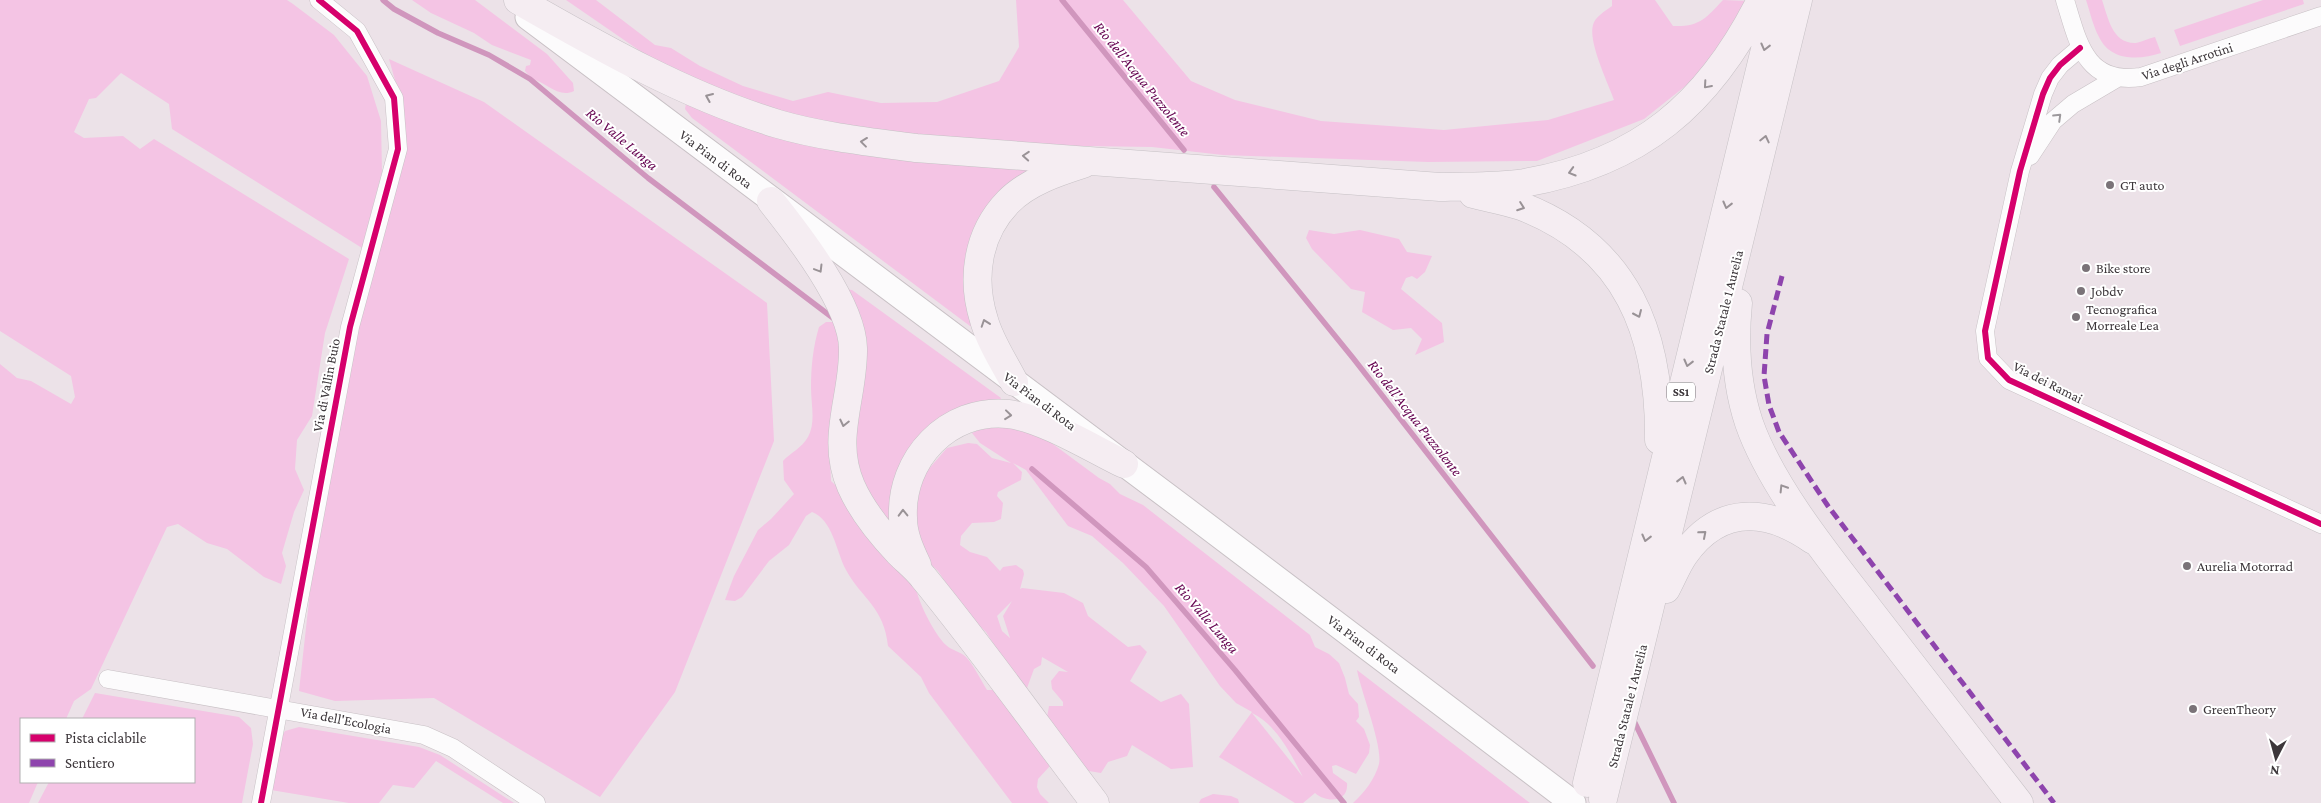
<svg xmlns="http://www.w3.org/2000/svg" width="2321" height="803" font-family="'Crimson Pro',serif">
<style>
.green{fill:#f4c4e4;fill-rule:evenodd}
.lines{fill:none;stroke-linecap:round;stroke-linejoin:round}
.stream{stroke:#d096bd;stroke-width:5.5}
.minor-casing{stroke:#c8c1c5;stroke-width:19}
.secondary-casing{stroke:#c8c1c5;stroke-width:27}
.trunk-casing{stroke:#c6c1c5;stroke-width:29}
.minor{stroke:#fcfbfc;stroke-width:18}
.secondary{stroke:#fcfbfc;stroke-width:25}
.trunk{stroke:#f5edf2;stroke-width:28}
.quiet{stroke:#8e44ad;stroke-width:5;stroke-dasharray:10 5;stroke-linecap:butt}
.cycleway-casing{stroke:#fff;stroke-width:9}
.cycleway{stroke:#d6006c;stroke-width:6}
.oneway{stroke:#999296}
.oneway2{stroke:#9c999c}
.poi-dot{fill:#7a7378;stroke:#fff;stroke-width:2}
.labels{text-anchor:middle;stroke-width:4;stroke-linejoin:round;paint-order:stroke}
.shield{fill:#fff;stroke:#777376;stroke-width:1}
.shield-label{font-size:12px;font-weight:bold;fill:#3d373b}
.street-label{font-size:14px;fill:#3d373b;stroke:#fff}
.poi-label{font-size:14px;fill:#3d373b;stroke:#fff;text-anchor:start}
.water-label{font-size:15px;font-style:italic;fill:#64004f;stroke:#fff}
</style>
<rect width="100%" height="100%" fill="#ece2e8"/>
<!-- green -->
<path class="green" d="M0 0H287L293 4 334 35 367 76 381 121 382 172 362 248 172 129 169 104 121 73 96 98 89 99 74 132 84 138 123 136 140 149 154 139 349 259 325 333 312 416 297 440 295 469 304 490 294 512 282 553 286 566 281 584 264 577 227 549 207 543 178 524 167 527 91 689 74 701 66 719H21V782H38L29 803H0V364L17 378 31 381 71 404 75 397 71 376 0 331Z
M412 0H475L547 54 573 83 574 91C559 99 546 82 532 79L525 71 526 66 530 65 531 60 492 45 474 33 431 13Z
M566 0H596L655 45 671 48 700 66 743 86 793 101 828 92 881 103 937 102 999 81 1019 47 1016 0H1123L1191 81 1235 100 1321 121 1444 130 1548 120 1614 100C1608 83 1588 42 1593 25 1595 17 1605 11 1612 6V0H1655L1673 26C1700 27 1706 18 1723 0L1748 1 1703 72 1644 119 1537 161 1428 162 1223 155 1152 147 1016 145 853 130 750 105 659 64Z
M2086 0H2102C2108 17 2112 44 2136 43 2142 42 2149 38 2155 37L2161 53C2140 60 2111 62 2099 37 2093 26 2090 12 2086 0Z
M2263 0H2303L2304 4 2180 46 2174 30Z
M389 59 484 102 767 303 774 441 675 692 600 797 434 698 335 701 299 691 311 583 363 297 406 150 404 112Z
M689 102 1042 166 1002 197 975 324 970 326 692 118 685 109 686 104Z
M1309 230 1334 234 1360 230 1399 239 1407 252 1432 256 1425 272 1417 279 1412 276 1406 278 1401 289 1442 323 1444 342 1415 355 1422 339 1411 328 1393 330 1362 312 1365 292 1351 289 1312 249 1306 238Z
M845 289 852 290 1001 398 998 406 961 413 893 529 856 480Z
M826 322H835L841 326 838 412 829 437 831 481 848 497 915 583C916 598 934 634 946 645 952 651 960 651 966 657 975 667 980 679 987 690H994L1051 751 1049 767 1038 779 1037 787 1040 794 1049 803H1012L929 693 921 677 888 646C884 607 862 599 846 570 836 551 833 520 812 512L806 516 789 545 769 561 742 597 735 601 725 600 734 576 758 530 771 519 794 494 784 480 783 461C790 453 802 448 808 437 816 422 811 404 811 388 811 367 813 347 819 327Z
M990 424 1038 433 1099 478 1110 484 1120 494 1143 505 1310 635 1315 647 1329 654 1339 663 1345 678 1349 694 1358 704 1359 717 1356 721 1364 729 1370 745 1369 753 1356 774 1336 765 1332 766 1333 773 1347 783C1349 803 1326 803 1315 793L1303 803H1295L1219 757 1252 712 1236 703 1220 686 1164 606 1123 563 1092 536 1068 526 1026 470 1013 463 1022 472 1021 480 998 492 997 496 1003 503 1001 519 994 522 972 523 961 536 960 545 970 552 987 557 1000 571 1003 567 1016 565 1023 570 1024 574 1020 589 1022 588 1064 593 1083 603 1088 616 1128 647 1140 645 1147 652 1130 681 1161 702 1181 694 1189 704 1193 767 1171 769 1132 745 1127 756 1108 762 1101 773 1089 771 1046 723 1049 706H1063V702L1052 689 1051 681 1059 671 1068 672 1042 657 1041 665 1034 669 1027 688 1023 690 986 632 967 614 938 571 922 556 912 512 920 479 947 448 968 443 977 444 992 458 1011 463 980 443 972 433ZM1012 601 1003 616 1010 638 1002 631 997 616ZM1252 713C1276 724 1291 754 1303 777Z
M1357 670 1530 803H1353C1364 793 1375 779 1379 764 1383 746 1361 692 1357 670Z
M95 693 239 717 251 728 253 744 242 803H38L49 782H194V719H82Z
M299 727 419 747 440 755 514 803H503L436 761 414 788 393 785 379 803H349L271 790 279 741 285 731Z
M1213 794 1231 796 1238 799 1239 803H1199L1201 799Z"/>
<g class="lines">
<!-- stream -->
<path class="stream" d="M383 0 394 9 438 33 489 55 530 79 648 178 833 318
M1062 0 1184 150
M1214 187 1353 358 1593 666
M1032 469 1146 567 1235 670 1344 803
M1633 719 1674 803"/>
<defs>
<path id="minor" d="M2065 0C2078 42 2085 85 2141 77L2321 16
M2080 48 2060 65 2050 78 2043 94 2020 171 1985 331 1988 358 2009 380 2321 524
M2030 156 2053 121 2073 104 2117 78
M108 679 424 735 453 748 536 803
M261 803 350 327 398 149 394 98 357 31 319 0"/>
<path id="secondary" d="M528 17 1182 507 1573 803"/>
<path id="trunk" d="M518 0C600 47 686 96 778 124 823 137 870 142 916 148L1440 187C1468 186 1497 187 1524 183 1640 163 1709 104 1761 0
M1473 194C1489 198 1506 201 1521 206 1628 247 1660 334 1659 440
M771 201C798 235 852 304 853 348 854 397 830 438 851 486 862 511 880 533 899 553 907 561 916 568 923 577 983 650 1038 728 1095 803
M1738 303C1734 344 1736 384 1749 423 1771 486 1827 555 1868 608 1918 673 1968 738 2019 803
M1014 382C1004 362 990 342 984 320 971 279 977 234 1008 202 1027 182 1058 172 1083 164
M917 565C910 550 903 535 903 518 900 459 948 408 1008 414 1043 418 1091 448 1124 464
M1666 589C1672 578 1677 565 1684 555 1719 505 1767 508 1813 540
M1587 783 1777 0
M1603 799 1798 0"/>
</defs>
<!-- minor casing -->
<use href="#minor" class="minor-casing"/>
<!-- secondary casing -->
<use href="#secondary" class="secondary-casing"/>
<!-- trunk casing -->
<use href="#trunk" class="trunk-casing"/>
<!-- minor -->
<use href="#minor" class="minor"/>
<!-- secondary -->
<use href="#secondary" class="secondary"/>
<!-- trunk -->
<use href="#trunk" class="trunk"/>
<!-- quiet -->
<path class="quiet" d="M1782 276 1767 334 1764 376 1769 405 1779 432 1828 506 2054 803"/>
<defs>
<path id="cycleway" d="M2080 48 2060 65 2050 78 2043 94 2020 171 1985 331 1988 358 2009 380 2321 524
M261 803 350 327 398 149 394 98 357 31 319 0"/>
</defs>
<!-- cycleway casing -->
<use href="#cycleway" class="cycleway-casing"/>
<!-- cycleway -->
<use href="#cycleway" class="cycleway"/>
</g>
<!-- one-way arrows -->
<defs><path id="oneway-chevron" d="M-2-3.5L2.5 0L-2 3.5" fill="none" stroke-width="1.6" stroke-linecap="round" stroke-linejoin="round" transform="scale(1.25)"/></defs>
<g class="oneway">
<use href="#oneway-chevron" transform="translate(1765 47) rotate(104)"/>
<use href="#oneway-chevron" transform="translate(1707 85) rotate(131)"/>
<use href="#oneway-chevron" transform="translate(709 97) rotate(-157)"/>
<use href="#oneway-chevron" transform="translate(1765 139) rotate(-77)"/>
<use href="#oneway-chevron" transform="translate(864 142) rotate(-173)"/>
<use href="#oneway-chevron" transform="translate(1026 156) rotate(-176)"/>
<use href="#oneway-chevron" transform="translate(1572 172) rotate(164)"/>
<use href="#oneway-chevron" transform="translate(1727 205) rotate(104)"/>
<use href="#oneway-chevron" transform="translate(1521 207) rotate(20)"/>
<use href="#oneway-chevron" transform="translate(819 269) rotate(59)"/>
<use href="#oneway-chevron" transform="translate(1638 314) rotate(66)"/>
<use href="#oneway-chevron" transform="translate(985 323) rotate(-109)"/>
<use href="#oneway-chevron" transform="translate(1688 363) rotate(104)"/>
<use href="#oneway-chevron" transform="translate(1008 415) rotate(6)"/>
<use href="#oneway-chevron" transform="translate(844 423) rotate(103)"/>
<use href="#oneway-chevron" transform="translate(1682 480) rotate(-76)"/>
<use href="#oneway-chevron" transform="translate(1783 488) rotate(-122)"/>
<use href="#oneway-chevron" transform="translate(903 513) rotate(-91)"/>
<use href="#oneway-chevron" transform="translate(1703 534) rotate(-41)"/>
<use href="#oneway-chevron" transform="translate(1646 538) rotate(104)"/>
</g>
<use class="oneway2" href="#oneway-chevron" transform="translate(2058 117) rotate(-44)"/>
<!-- markers -->
<g class="poi-dot">
<circle cx="2110" cy="185" r="5"/>
<circle cx="2086" cy="268" r="5"/>
<circle cx="2081" cy="291" r="5"/>
<circle cx="2076" cy="317" r="5"/>
<circle cx="2187" cy="566" r="5"/>
<circle cx="2193" cy="709" r="5"/>
</g>
<g class="labels">
<!-- shield labels -->
<rect class="shield" x="1667" y="382.5" width="28" height="19" rx="4"/>
<g class="shield-label">
<text x="1681" y="396">SS1</text>
</g>
<!-- street labels -->
<g class="street-label">
<text transform="translate(2187 61) rotate(-18)" y="5">Via degli Arrotini</text>
<text transform="translate(716 159) rotate(37)" y="5">Via Pian di Rota</text>
<text transform="translate(1723 312) rotate(-76)" y="5">Strada Statale 1 Aurelia</text>
<text transform="translate(2048 382) rotate(27)" y="5">Via dei Ramai</text>
<text transform="translate(326 385) rotate(-79)" y="5">Via di Vallin Buio</text>
<text transform="translate(1040 401) rotate(37)" y="5">Via Pian di Rota</text>
<text transform="translate(1364 644) rotate(37)" y="5">Via Pian di Rota</text>
<text transform="translate(1627 706) rotate(-76)" y="5">Strada Statale 1 Aurelia</text>
<text transform="translate(346 720) rotate(11)" y="5">Via dell'Ecologia</text>
</g>
<!-- poi labels -->
<g class="poi-label">
<text x="2120" y="190">GT auto</text>
<text x="2096" y="273">Bike store</text>
<text x="2091" y="296">Jobdv</text>
<text x="2086" y="314">Tecnografica<tspan x="2086" dy="16">Morreale Lea</tspan></text>
<text x="2197" y="571">Aurelia Motorrad</text>
<text x="2203" y="714">GreenTheory</text>
</g>
<!-- water labels -->
<g class="water-label">
<text transform="translate(1142 79) rotate(51)" y="5">Rio dell'Acqua Puzzolente</text>
<text transform="translate(622 139) rotate(40)" y="5">Rio Valle Lunga</text>
<text transform="translate(1415 418) rotate(52)" y="5">Rio dell'Acqua Puzzolente</text>
<text transform="translate(1207 618) rotate(49)" y="5">Rio Valle Lunga</text>
</g>
</g>
<!-- legend -->
<rect x="20" y="718" width="175" height="65" fill="#ffffff" stroke="#b1afb1"/>
<rect x="30" y="734" width="25" height="8" fill="#d6006c" stroke="#b1afb1"/>
<text x="65" y="743" font-size="15" fill="#3d373b">Pista ciclabile</text>
<rect x="30" y="759" width="25" height="8" fill="#8e44ad" stroke="#b1afb1"/>
<text x="65" y="768" font-size="15" fill="#3d373b">Sentiero</text>
<!-- north arrow -->
<g transform="translate(2276 758) rotate(186)" stroke="#ffffff" stroke-width="4" paint-order="stroke">
<path d="M0-4L9 19L0 12L-9 19Z" fill="#3d373b"/>
<text y="-8" font-size="14" font-weight="bold" text-anchor="middle" fill="#3d373b">N</text>
</g>
</svg>
